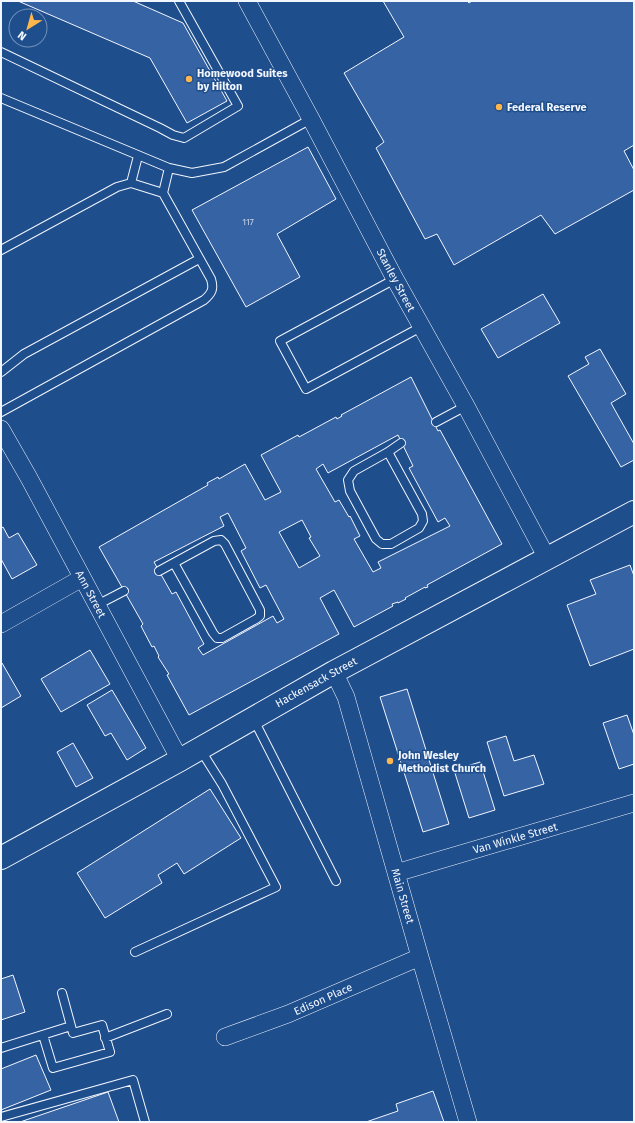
<svg xmlns="http://www.w3.org/2000/svg" width="635" height="1123" font-family="'Fira Sans',sans-serif">
<style>
.building{fill:#3563a3;stroke:#f2f6ff;fill-rule:evenodd}
.lines{fill:none;stroke-linecap:round;stroke-linejoin:round}
.service-casing{stroke:#f2f6ff;stroke-width:10}
.minor-casing{stroke:#f2f6ff;stroke-width:18}
.secondary-casing{stroke:#f2f6ff;stroke-width:24}
.service{stroke:#1f4e8c;stroke-width:8}
.minor{stroke:#1f4e8c;stroke-width:17}
.secondary{stroke:#1f4e8c;stroke-width:22}
.poi-dot{fill:#ffb74d;stroke:#1f4e8c;stroke-width:1.5}
.labels{text-anchor:middle;stroke-width:3;stroke-linejoin:round;paint-order:stroke}
.number-label{font-size:9px;fill:#c3d1e8}
.poi-label{font-size:11px;font-weight:bold;fill:#f2f6ff;stroke:#1f4e8c;text-anchor:start}
.street-label{font-size:11px;fill:#f2f6ff;stroke:#1f4e8c}
</style>
<rect width="100%" height="100%" fill="#1f4e8c"/>
<!-- building -->
<path class="building" d="M18 1H133L183 23 227 101 187 123 150 58Z
M383 1H467L469 3 472 1H634V145L624 151 634 170V190L555 234 541 215 454 265 437 234 425 239 376 148 384 142 344 73 404 37Z
M308 147 336 199 277 234 300 277 246 307 192 210Z
M543 294 560 323 498 358 481 329Z
M600 349 626 394 611 403 634 444V460L621 467 568 376 589 364 585 357Z
M411 377 438 431 440 430 502 544 427 585 428 587 425 588V587L405 598 406 599 398 603V602L392 604 393 606 354 627 334 590 320 598 339 634 189 715 167 675 169 674 158 657 159 656 154 646 152 647 141 626 143 624 99 547 208 485 207 483 218 477 219 479 245 464 265 500 281 492 261 455 298 435 299 437 336 417 337 419 342 416 341 415ZM398 435 413 466 409 468 438 522 445 518 450 526 378 562 381 568 373 572 354 539 360 536 350 516 349 517 339 500 335 502 316 469 323 464 328 473ZM228 513 246 548 241 551 260 588 266 585 284 619 277 623 273 616 203 655 198 648 204 644 176 592 172 594 154 562 224 526 220 517ZM302 520 311 537 309 538 320 556 299 568 279 532Z
M3 527 9 538 18 533 37 565 12 579 1 559V528Z
M630 565 634 576V649L590 666 567 605 596 594 590 580Z
M90 650 110 684 61 712 41 679Z
M2 663 21 696 1 708V664Z
M407 689 449 824 423 832 380 697Z
M112 690 146 748 127 760 111 733 105 736 87 705Z
M627 715 634 735V764L619 769 603 723Z
M506 736 514 761 534 755 544 784 504 796 487 742Z
M73 743 93 778 76 787 57 752Z
M480 762 495 810 469 818 454 770Z
M210 789 241 838 184 874 177 863 158 875 162 883 105 918 77 873Z
M13 975 25 1012 1 1020V979Z
M36 1055 51 1090 1 1110V1069Z
M433 1091 444 1122H366L398 1111 396 1104Z
M108 1092 119 1122H20Z"/>
<g class="lines">
<defs>
<path id="service" d="M1 52 160 128 173 135 184 138 238 106 179 1
M1 98 169 168 192 173 224 167 311 119
M131 183 138 156
M1 250 117 187 131 183 163 193
M395 279 280 341 306 389 421 327
M1 372 24 354 199 259
M1 412 204 300C212 293 214 289 211 279L163 193 169 168
M436 422 466 406
M388 452 422 514 423 521 419 528 391 544H382L376 539 350 491 348 480 354 471 388 452 401 443
M159 571 214 541 221 540 225 544 260 610V616L256 619 222 638H217L213 633 174 563
M97 605 124 591
M254 720 336 881
M135 952 276 887 222 784 200 749
M62 993 71 1026
M105 1038 167 1014
M1 1048 71 1026 73 1033 102 1025 110 1052 53 1068 43 1035
M1 1117 133 1080 145 1122"/>
<path id="minor" d="M247 1 311 119 395 279 466 406 547 558
M1 429 29 478 180 760
M1 624 82 578
M334 672 346 697 420 957 468 1122
M396 873 634 803
M225 1037 288 1014 420 957"/>
<path id="secondary" d="M1 858 180 760 334 672 634 512"/>
</defs>
<!-- service casing -->
<use href="#service" class="service-casing"/>
<!-- minor casing -->
<use href="#minor" class="minor-casing"/>
<!-- secondary casing -->
<use href="#secondary" class="secondary-casing"/>
<!-- service -->
<use href="#service" class="service"/>
<!-- minor -->
<use href="#minor" class="minor"/>
<!-- secondary -->
<use href="#secondary" class="secondary"/>
</g>
<!-- markers -->
<g class="poi-dot">
<circle cx="189" cy="79" r="4"/>
<circle cx="499" cy="107" r="4"/>
<circle cx="390" cy="761" r="4"/>
</g>
<g class="labels">
<!-- number labels -->
<g class="number-label">
<text x="248" y="225">117</text>
</g>
<!-- poi labels -->
<g class="poi-label">
<text x="197" y="77">Homewood Suites<tspan x="197" dy="13">by Hilton</tspan></text>
<text x="507" y="111">Federal Reserve</text>
<text x="398" y="759">John Wesley<tspan x="398" dy="13">Methodist Church</tspan></text>
</g>
<!-- street labels -->
<g class="street-label">
<text transform="translate(396 280) rotate(62)" y="4">Stanley Street</text>
<text transform="translate(91 594) rotate(62)" y="4">Ann Street</text>
<text transform="translate(316 682) rotate(-29)" y="4">Hackensack Street</text>
<text transform="translate(515 838) rotate(-16)" y="4">Van Winkle Street</text>
<text transform="translate(403 896) rotate(74)" y="4">Main Street</text>
<text transform="translate(323 999) rotate(-24)" y="4">Edison Place</text>
</g>
</g>
<!-- border -->
<rect width="635" height="1123" fill="none" stroke="#f2f6ff" stroke-width="4"/>
<!-- north arrow -->
<g transform="translate(28 28) rotate(217)"><circle r="19" fill="#1f4e8c" stroke="#7391ba"/>
<path d="M0-3L7 15L0 10L-7 15Z" fill="#ffb74d"/>
<text y="-6" font-size="11" font-weight="bold" text-anchor="middle" fill="#f2f6ff">N</text>
</g>
</svg>
